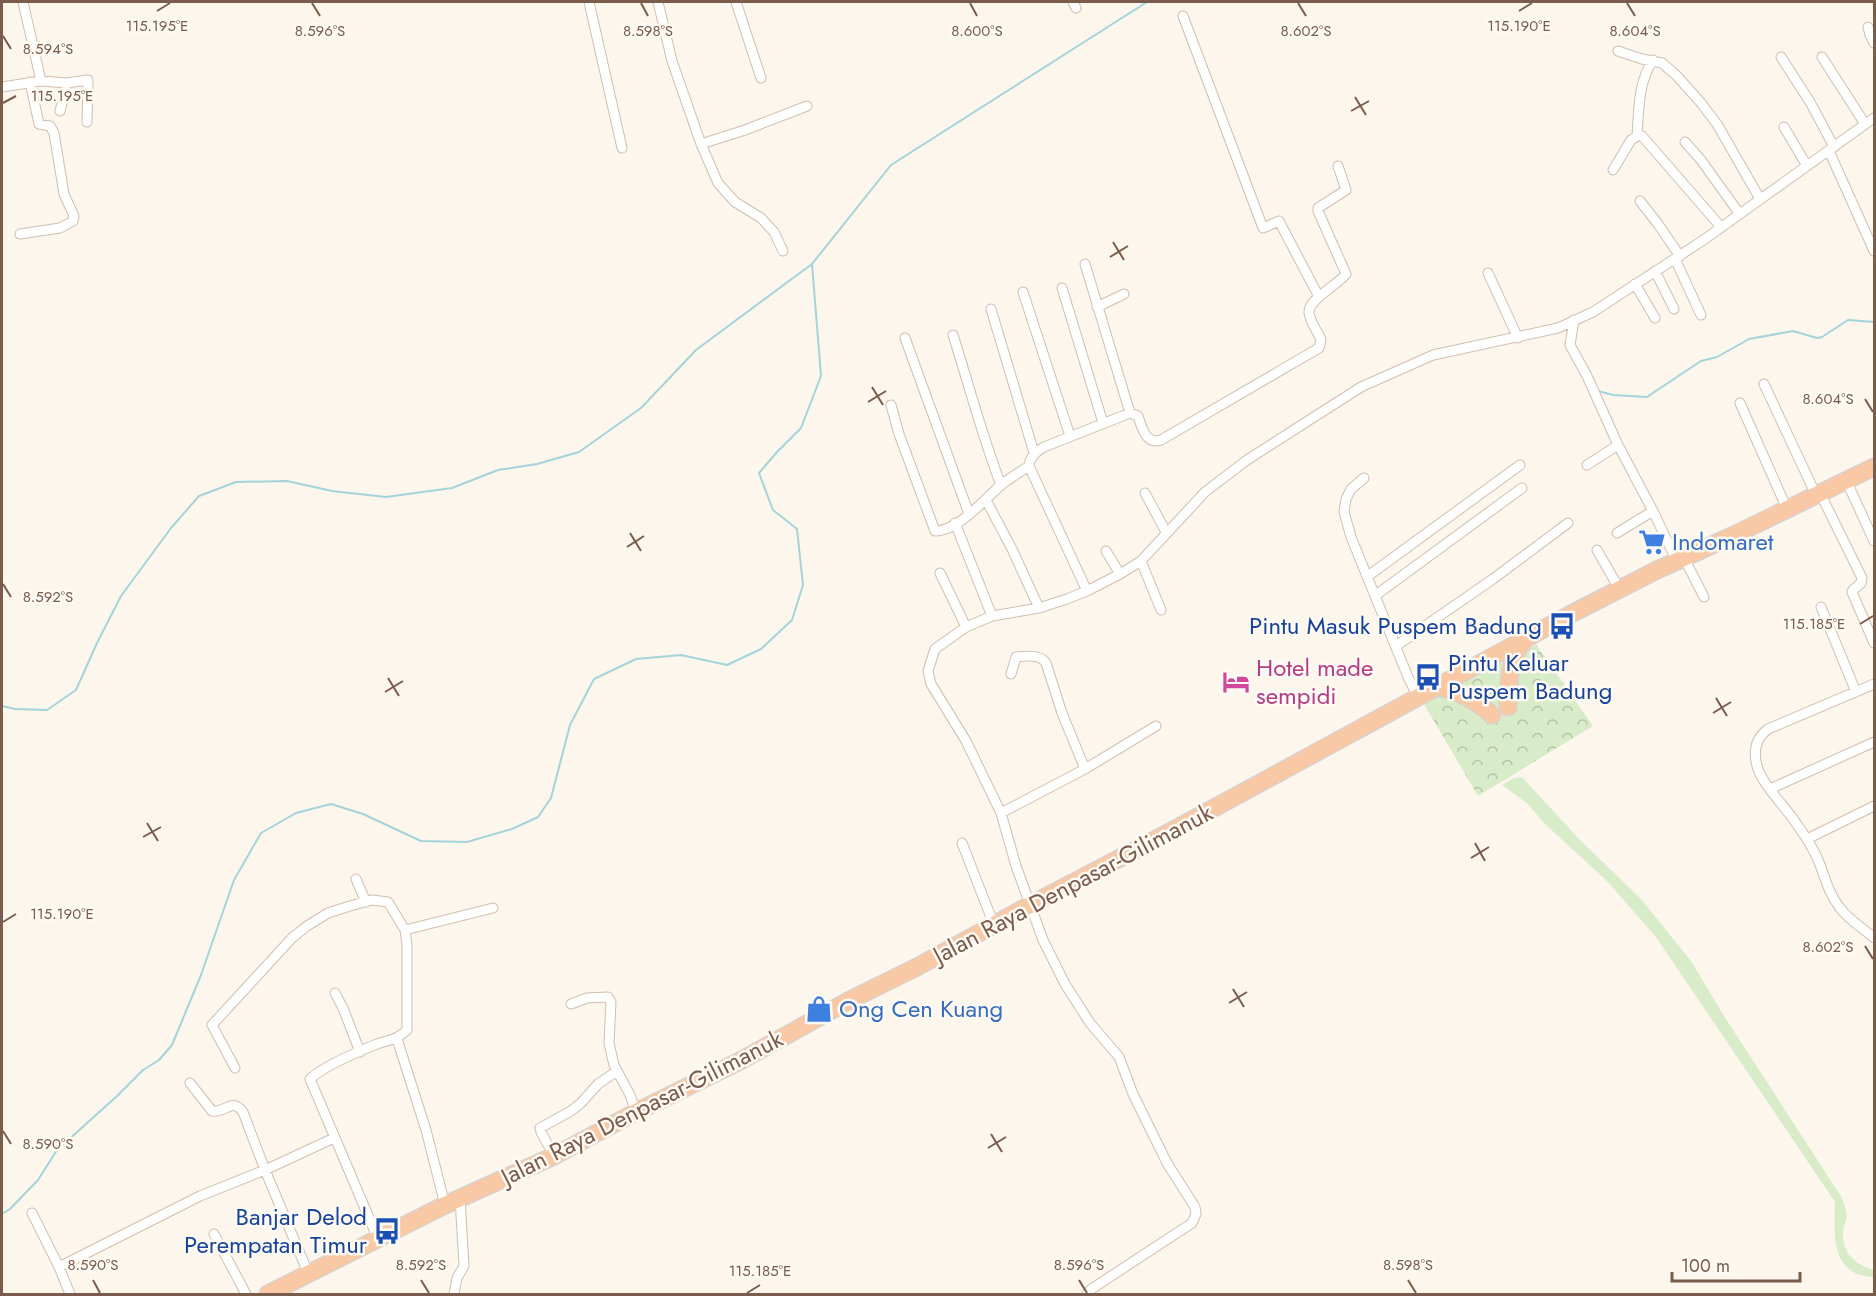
<svg xmlns="http://www.w3.org/2000/svg" width="1876" height="1296" font-family="Jost,sans-serif">
<style>
.grass{fill:#d8ecc9}
.forest{fill:url(#forest-crowns)}
.lines{fill:none;stroke-linecap:round;stroke-linejoin:round}
.stream{stroke:#a5d3da;stroke-width:2}
.minor-casing{stroke:#d1beb0;stroke-width:11}
.trunk-casing{stroke:#dad1cd;stroke-width:19}
.minor{stroke:#fff;stroke-width:9}
.trunk{stroke:#f9c8a4;stroke-width:16}
.ticks{fill:none;stroke:#7a5c4d;stroke-width:2}
.labels{text-anchor:middle;stroke-width:5;stroke-linejoin:round;paint-order:stroke}
.shop-label{font-size:24px;fill:#366cbe;stroke:#fffaf3;text-anchor:start}
.transit-label{font-size:24px;fill:#164399;stroke:#fffaf3;text-anchor:end}
.hotel-label{font-size:24px;fill:#b23c85;stroke:#fffaf3;text-anchor:start}
.street-label{font-size:24px;fill:#7a5c4d;stroke:#fffaf3}
.ticks-label{font-size:15px;text-anchor:middle;fill:#7a5c4d;stroke:#fffaf3;stroke-width:5;stroke-linejoin:round;paint-order:stroke}
</style>
<defs>
<pattern id="forest-crowns" width="20" height="18" patternUnits="userSpaceOnUse" patternTransform="scale(1.5)"><rect width="20" height="18" fill="#d8ecc9"/><path d="M2 6a3 3 0 1 1 6 0M12 15a3 3 0 1 1 6 0" fill="none" stroke="#b4c2a5"/></pattern>
</defs>
<rect width="100%" height="100%" fill="#fdf6ec"/>
<!-- grass -->
<path class="grass" d="M1522 777 1580 840 1641 899 1691 961 1724 1016 1842 1198C1843 1203 1847 1210 1847 1216 1847 1220 1844 1225 1843 1230 1841 1252 1855 1265 1874 1270V1278C1869 1276 1861 1276 1855 1273 1830 1260 1835 1226 1835 1202L1656 937 1607 881 1545 824 1528 804 1502 785 1514 778Z"/>
<!-- forest -->
<path class="forest" d="M1536 644 1593 726 1478 796 1424 704Z"/>
<g class="lines">
<!-- stream -->
<path class="stream" d="M1598 391 1613 395 1647 397 1701 361 1717 357 1749 339 1793 331 1817 338 1822 337 1848 320 1874 322
M2 706 15 709 47 710 76 690 97 643 121 596 171 528 199 496 236 482 287 481 332 491 386 497 452 488 498 470 537 464 579 452 641 408 696 350 812 264 891 165 1147 2
M2 1214 10 1209 38 1180 57 1150 116 1097 143 1070 159 1060 172 1045 201 975 234 880 261 833 296 813 331 804 363 814 421 841 467 842 512 829 538 817 551 798 570 725 594 679 636 659 681 655 727 665 761 649 792 620 803 585 797 529 773 510 759 473 777 452 801 428 821 376 812 264"/>
<defs>
<path id="minor" d="M23 2 41 81
M589 2 622 148
M658 2 672 61 701 144 718 183 735 202 761 218 774 232 783 251
M736 2 761 78
M1073 2 1076 8
M1183 16 1263 228 1279 221 1319 297
M1868 27 1870 35 1874 43
M1618 51 1642 59 1662 63 1677 76 1701 103 1717 124 1760 199
M1781 57 1810 102 1834 147
M1822 57 1865 124
M2 87 41 81 67 83 88 80 87 122
M60 111 67 83
M1784 127 1807 166
M1637 135C1639 108 1638 83 1653 60
M1685 142 1701 160 1739 213
M701 144 745 130 807 106
M1829 151 1874 251
M1613 170 1631 140 1639 135 1642 136 1721 227
M1640 201 1658 224 1680 256
M20 234 60 228 73 221 74 216 64 194 54 133 50 126 39 124 30 82
M1675 259 1701 315
M1085 264 1130 413 1044 447C1036 452 1030 456 1029 466L1087 591
M1655 271 1674 309
M1488 273 1518 338
M1635 284 1655 318
M1062 288 1103 423
M1023 292 1070 436
M1097 307 1124 294
M991 309 1034 453
M1574 320 1570 345 1587 376 1618 445 1653 511 1677 562
M953 335C969 385 982 436 1001 485
M905 338 969 514
M1764 384 1816 495
M1740 403 1787 509
M891 405 899 434 935 531C958 531 985 499 1001 485 1010 478 1020 472 1029 466
M1130 413 1138 416C1142 428 1146 445 1161 440L1319 348 1321 340C1318 332 1310 322 1309 313 1307 300 1339 284 1346 274L1318 211V208L1346 190 1338 166
M1587 465 1618 445
M1364 478 1351 489 1346 499 1344 512 1351 537 1408 677 1418 697
M1846 480 1874 541
M1145 493 1166 532
M1820 493 1862 578 1861 583 1853 590 1852 592 1874 643
M986 500 1012 549 1039 608
M955 523 992 616
M1617 533 1653 511
M1597 550 1620 590
M1106 551 1120 574
M1684 558 1704 597
M1141 561 1161 610
M940 573 966 627
M1368 576 1520 465
M1376 595 1522 488
M1821 607 1856 692
M1396 646 1493 579 1568 523
M1011 674 1016 657C1026 656 1040 654 1046 663L1062 713 1085 769
M1874 684 1768 729C1756 738 1753 751 1757 766 1762 785 1787 808 1798 826 1806 837 1814 850 1819 862 1825 878 1829 894 1840 908 1849 920 1863 928 1874 938
M1770 789 1874 742
M1001 813 1085 769 1156 726
M1807 839 1874 806
M962 843 994 925
M356 879 366 902
M405 930 493 908
M335 993 343 1008 360 1052
M571 1004 587 998 608 997 611 1002 609 1043 614 1065 630 1095 636 1112
M397 1039 426 1130 445 1205
M235 1068 212 1025 292 938 307 926 328 913 350 906 372 900 388 902 405 930 407 945V1030C395 1041 391 1039 377 1044 357 1052 325 1065 310 1079L378 1239
M190 1083 212 1111C227 1113 231 1097 243 1112L265 1170 309 1275
M554 1156 541 1132 540 1128 571 1111 581 1103 598 1084 617 1071
M32 1213 59 1267 70 1294
M214 1234 246 1294
M59 1267 200 1196 265 1170 334 1138
M454 1294 457 1278 464 1266 460 1198
M1087 1294 1090 1290 1192 1223 1196 1214 1195 1207 1167 1163 1133 1094 1119 1057 1090 1023 1065 984 1043 940 1016 866 1001 813 966 741 931 684 928 671 935 649 966 627 992 616 1039 608 1067 599 1087 591 1120 574 1141 561 1205 492 1247 460 1361 387 1433 355 1558 328 1593 312 1702 241 1874 118"/>
<path id="trunk" d="M1437 687C1459 691 1475 700 1492 715
M1508 707C1509 684 1508 659 1524 641
M268 1294 445 1205 554 1156 636 1112 740 1061 850 1000 917 967 1030 905 1168 833 1571 614 1655 571 1734 535 1874 467"/>
</defs>
<!-- minor casing -->
<use href="#minor" class="minor-casing"/>
<!-- trunk casing -->
<use href="#trunk" class="trunk-casing"/>
<!-- minor -->
<use href="#minor" class="minor"/>
<!-- trunk -->
<use href="#trunk" class="trunk"/>
</g>
<!-- ticks -->
<path class="ticks" d="M312 3 320 16M641 3 648 16M970 3 977 16M1298 3 1306 16M1627 3 1635 16M157 11 170 3M1519 11 1532 3M3 36 11 49M1355 97 1366 115M3 103 16 96M1351 111 1369 101M1113 242 1124 260M1110 257 1128 246M872 387 883 405M1865 399 1873 412M868 402 886 391M630 533 641 551M627 547 644 536M3 584 11 597M1860 624 1873 616M388 678 399 696M385 692 403 681M1716 698 1727 716M1713 713 1731 702M147 823 158 841M143 837 161 827M1475 843 1485 861M1471 858 1489 847M3 922 16 914M1865 946 1873 959M1233 989 1244 1007M1229 1003 1247 992M3 1131 11 1144M991 1134 1002 1152M988 1148 1006 1137M93 1280 100 1293M421 1280 429 1293M1079 1280 1087 1293M1408 1280 1416 1293M747 1293 760 1285"/>
<!-- icons -->
<defs>
<symbol id="supermarket-bare" viewBox="-9 -9 18 18"><path d="M-6-5.5h2.5l.6 2H6L4.5 2H-2.5L-4.4-4H-6ZM-1.5 3.2a1.3 1.3 0 1 0 .1 0ZM3 3.2a1.3 1.3 0 1 0 .1 0Z" fill="#3f7fe0" stroke="#fffaf3" stroke-width="2.5" paint-order="stroke"/></symbol>
<symbol id="bus-bare" viewBox="-9 -9 18 18"><path d="M-5-6H5V4H4V6H2V4H-2V6H-4V4H-5ZM-3.5-4V0h7V-4ZM-3.5 1.2v1.5H-2V1.2ZM2 1.2v1.5H3.5V1.2Z" fill="#1a4fb4" stroke="#fffaf3" stroke-width="2.5" paint-order="stroke"/></symbol>
<symbol id="hotel-bare" viewBox="-9 -9 18 18"><path d="M-6-4.5h1.5V1H6V5H4.5V3h-9V5H-6ZM-4 0a1.8 1.8 0 1 1 3.6 0ZM.5 0V-2.5h3Q6-2.5 6 0Z" fill="#d1479c" stroke="#fffaf3" stroke-width="2.5" paint-order="stroke"/></symbol>
<symbol id="shop-bare" viewBox="-9 -9 18 18"><path d="M-5-2.5h2.3a2.7 3.5 0 0 1 5.4 0H5L5.5 6h-11ZM-1.5-2.5h3a1.5 2.3 0 0 0-3 0Z" fill="#3f7fe0" stroke="#fffaf3" stroke-width="2.5" paint-order="stroke"/></symbol>
</defs>
<g fill-rule="evenodd">
<use href="#supermarket-bare" x="1633" y="523" width="38" height="38"/>
<use href="#bus-bare" x="1543" y="607" width="38" height="38"/>
<use href="#bus-bare" x="1409" y="658" width="38" height="38"/>
<use href="#hotel-bare" x="1217" y="663" width="38" height="38"/>
<use href="#shop-bare" x="800" y="990" width="38" height="38"/>
<use href="#bus-bare" x="368" y="1212" width="38" height="38"/>
</g>
<g class="labels">
<!-- shop labels -->
<g class="shop-label">
<text x="1672" y="550">Indomaret</text>
<text x="839" y="1017">Ong Cen Kuang</text>
</g>
<!-- transit labels -->
<g class="transit-label">
<text x="1542" y="634">Pintu Masuk Puspem Badung</text>
<text x="1448" y="671" text-anchor="start">Pintu Keluar<tspan x="1448" dy="28">Puspem Badung</tspan></text>
<text x="367" y="1225">Banjar Delod<tspan x="367" dy="28">Perempatan Timur</tspan></text>
</g>
<!-- hotel labels -->
<g class="hotel-label">
<text x="1256" y="676">Hotel made<tspan x="1256" dy="28">sempidi</tspan></text>
</g>
<!-- street labels -->
<g class="street-label">
<text transform="translate(1073 884) rotate(-28)" y="8">Jalan Raya Denpasar-Gilimanuk</text>
<text transform="translate(642 1108) rotate(-27)" y="8">Jalan Raya Denpasar-Gilimanuk</text>
</g>
</g>
<g class="ticks-label">
<text x="1519" y="31">115.190°E</text>
<text x="157" y="31">115.195°E</text>
<text x="977" y="36">8.600°S</text>
<text x="320" y="36">8.596°S</text>
<text x="648" y="36">8.598°S</text>
<text x="1306" y="36">8.602°S</text>
<text x="1635" y="36">8.604°S</text>
<text x="48" y="54">8.594°S</text>
<text x="62" y="101">115.195°E</text>
<text x="1828" y="404">8.604°S</text>
<text x="48" y="602">8.592°S</text>
<text x="1814" y="629">115.185°E</text>
<text x="62" y="919">115.190°E</text>
<text x="1828" y="952">8.602°S</text>
<text x="48" y="1149">8.590°S</text>
<text x="93" y="1270">8.590°S</text>
<text x="421" y="1270">8.592°S</text>
<text x="1079" y="1270">8.596°S</text>
<text x="1408" y="1270">8.598°S</text>
<text x="760" y="1276">115.185°E</text>
</g>
<!-- border -->
<rect width="1876" height="1296" fill="none" stroke="#7a5c4d" stroke-width="6"/>
<!-- scale -->
<path d="M1672 1272v9h128v-9" fill="none" stroke="#7a5c4d" stroke-width="3"/>
<text x="1681" y="1272" font-size="18" fill="#7a5c4d" stroke="#fffaf3" stroke-width="4.5" paint-order="stroke">100 m</text>
</svg>
